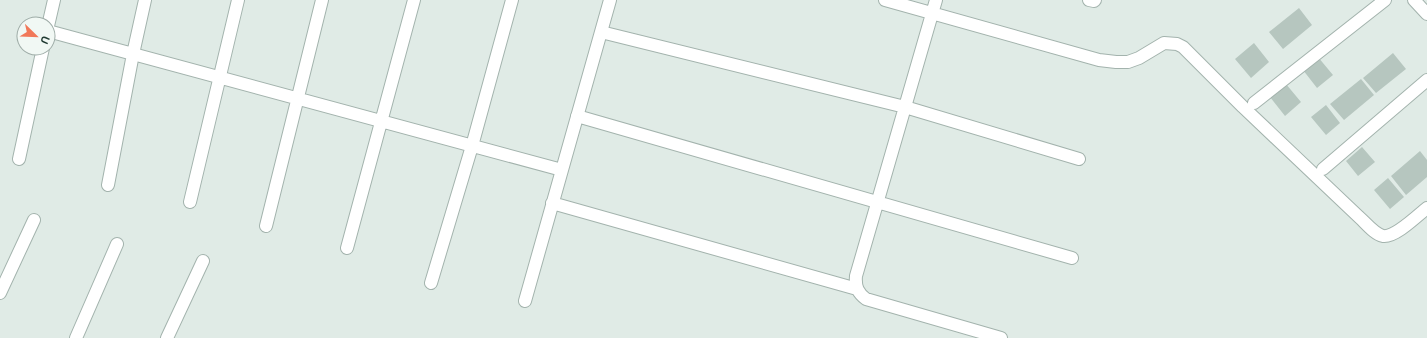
<svg xmlns="http://www.w3.org/2000/svg" width="1427" height="338" font-family="'DM Sans',sans-serif">
<style>
.building{fill:#b6c6bf}
.lines{fill:none;stroke-linecap:round;stroke-linejoin:round}
.minor-casing{stroke:#a3b3ad;stroke-width:14}
.minor{stroke:#fff;stroke-width:12}
</style>
<rect width="100%" height="100%" fill="#e0ebe6"/>
<!-- building -->
<path class="building" d="M1299 8 1312 25 1283 49 1269 32Z
M1254 43 1269 62 1251 78 1235 59Z
M1393 53 1406 69 1376 93 1363 78Z
M1318 57 1333 75 1317 88 1303 70Z
M1361 79 1374 95 1344 120 1330 104Z
M1286 84 1301 102 1285 116 1270 97Z
M1326 105 1340 123 1326 135 1311 117Z
M1362 147 1375 162 1358 176 1346 161Z
M1420 151 1427 160V177L1406 195 1391 176Z
M1388 178 1404 197 1390 209 1374 190Z"/>
<g class="lines">
<defs>
<path id="minor" d="M885 0 1099 60 1116 62H1128L1139 58 1164 43 1177 44 1183 47 1243 107 1359 217C1366 223 1374 234 1383 236 1395 238 1418 215 1427 208
M936 0 856 276C855 287 858 293 866 299L1001 338
M1089 0 1094 1 1095 0
M1414 0 1427 14
M48 26 54 0
M48 31 562 170
M601 32 905 107 1079 159
M1254 103 1385 0
M577 116 1072 258
M19 159 43 48
M1323 169 1427 80
M108 185 133 54 145 0
M190 202 238 0
M552 203 857 289
M266 226 322 0
M347 248 414 0
M431 283 472 146 512 0
M0 293 34 220
M525 301 610 0
M76 338 117 244
M167 338 203 261"/>
</defs>
<!-- minor casing -->
<use href="#minor" class="minor-casing"/>
<!-- minor -->
<use href="#minor" class="minor"/>
</g>
<!-- north arrow -->
<g transform="translate(36 36) rotate(113)"><circle r="19" fill="#f1f8f4" stroke="#9eaca7"/>
<path d="M0-3L7 15L0 10L-7 15Z" fill="#f17859"/>
<text y="-6" font-size="11" font-weight="bold" text-anchor="middle" fill="#213b33">U</text>
</g>
</svg>
